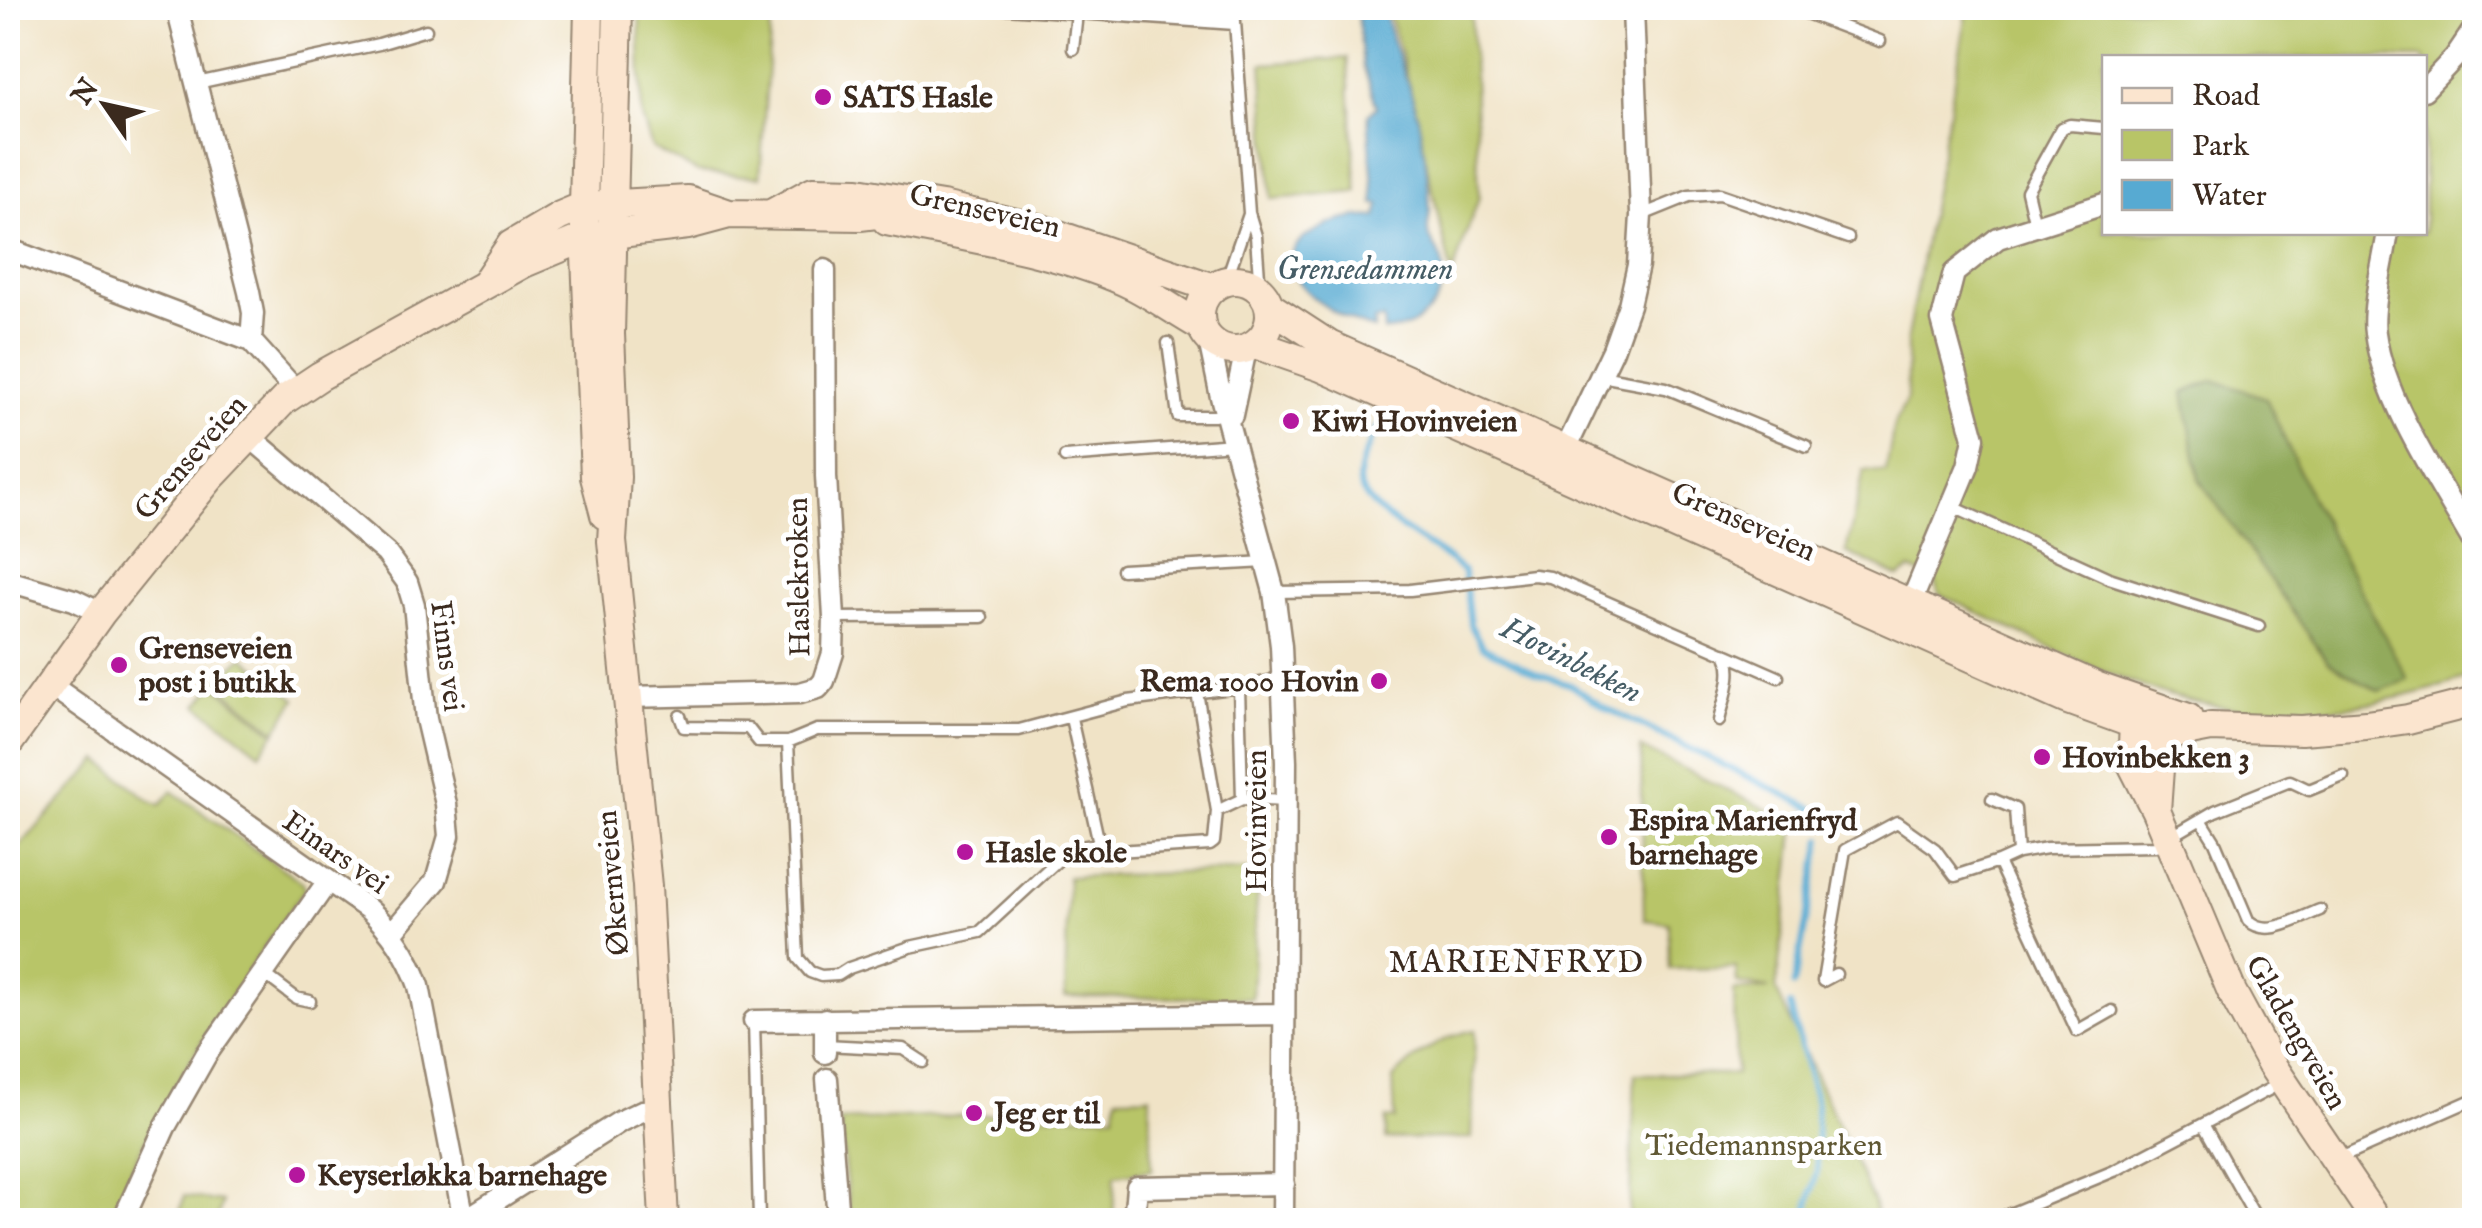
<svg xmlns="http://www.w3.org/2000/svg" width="2482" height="1228" font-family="'IM FELL English',serif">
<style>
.green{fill:#b8c567;stroke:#7a7842;stroke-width:2.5;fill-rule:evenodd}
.forest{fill:#92aa5c;stroke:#666a3d;stroke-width:2.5}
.water{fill:#57aad2;stroke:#496a78;stroke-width:2.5}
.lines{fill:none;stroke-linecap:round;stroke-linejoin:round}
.stream{stroke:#57aad2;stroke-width:6}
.lane-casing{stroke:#968672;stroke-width:15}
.street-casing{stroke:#968672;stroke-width:25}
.secondary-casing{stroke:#968672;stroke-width:32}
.lane{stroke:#fff;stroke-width:10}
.street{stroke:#fff;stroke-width:20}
.secondary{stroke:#fbe5cf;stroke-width:28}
.poi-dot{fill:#b5179e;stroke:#fff;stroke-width:4}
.labels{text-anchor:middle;stroke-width:10;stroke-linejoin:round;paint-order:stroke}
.poi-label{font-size:30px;font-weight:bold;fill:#3b2a1e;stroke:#fff;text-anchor:start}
.street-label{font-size:30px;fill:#3b2a1e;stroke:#fff}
.park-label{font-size:30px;fill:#605834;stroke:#fff}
.water-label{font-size:32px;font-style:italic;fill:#465d66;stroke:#fff}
.neighbourhood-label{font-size:32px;letter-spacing:2.5px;fill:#3b2a1e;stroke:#fff}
</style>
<rect width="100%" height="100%" fill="#fff"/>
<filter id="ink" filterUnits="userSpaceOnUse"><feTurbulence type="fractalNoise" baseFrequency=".01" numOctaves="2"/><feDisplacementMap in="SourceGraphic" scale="20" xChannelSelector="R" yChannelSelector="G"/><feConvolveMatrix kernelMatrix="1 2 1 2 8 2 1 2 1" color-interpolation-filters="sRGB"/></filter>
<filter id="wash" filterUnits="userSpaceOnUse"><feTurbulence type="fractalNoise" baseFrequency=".0048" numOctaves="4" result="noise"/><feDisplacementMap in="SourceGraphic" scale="40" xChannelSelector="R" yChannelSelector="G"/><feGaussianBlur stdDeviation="2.25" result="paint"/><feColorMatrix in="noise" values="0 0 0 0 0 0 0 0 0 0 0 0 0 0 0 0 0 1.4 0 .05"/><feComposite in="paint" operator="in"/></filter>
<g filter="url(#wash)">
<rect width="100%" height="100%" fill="#f0e3c6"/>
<!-- green -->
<path class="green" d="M639 8H772L760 177 698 172 652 148 642 117Z
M1387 8H1471L1479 197 1452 276 1404 64Z
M1968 8H2474V676C2377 709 2270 725 2169 695 2089 671 2014 629 1939 594L1933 578 1910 570 1899 577 1846 552 1864 470 1886 472 1894 425 1907 399V338ZM2104 58H2424V232H2104Z
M1347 58 1357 192 1272 199 1262 64Z
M243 657 296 699 276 731 216 683Z
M214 685 275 733 260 753 198 705Z
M1641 748 1795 823 1776 990 1873 1201 1877 1220H1629L1635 1074H1736L1734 990 1769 989 1737 983 1736 968 1670 969 1669 923 1644 920Z
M99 760 148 799 160 805 172 791 303 883 305 889C231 994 158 1100 109 1220H8V859Z
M1258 870 1252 998 1065 997 1068 877Z
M1475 1030 1472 1138 1386 1139V1119H1395L1393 1079C1416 1054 1442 1036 1475 1030Z
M1150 1096 1152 1170 1115 1175 1113 1220H850L840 1121 971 1115H1114L1117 1097Z
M184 1196 222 1202 217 1220H178Z"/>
<!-- forest -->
<path class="forest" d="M2213 380 2266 398 2313 502 2408 680 2378 691 2328 662 2199 479 2184 393Z"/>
<!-- water -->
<path class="water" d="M1357 8H1384C1390 44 1408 75 1416 110 1424 141 1428 177 1430 209 1430 217 1427 225 1428 232 1428 239 1439 250 1441 259 1453 297 1421 331 1384 331L1383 319 1374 320V329C1335 320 1247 265 1317 230 1336 220 1355 215 1377 217L1380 204H1374L1368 114 1377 107 1363 65Z"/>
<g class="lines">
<!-- stream -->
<path class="stream" d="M1377 427C1371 443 1359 462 1359 479 1360 514 1444 549 1464 572L1470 624 1482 646 1537 674 1571 685 1602 706 1822 813 1826 820
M1794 985 1822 839
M1790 1005 1816 1104 1817 1171 1808 1208"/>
</g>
</g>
<g filter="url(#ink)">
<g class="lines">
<defs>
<path id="lane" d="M1006 8 1235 24
M1234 8 1249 213 1256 236 1260 291
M1793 8 1880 41
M1073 49 1077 13
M197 83 379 44 426 30
M1642 215 1689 196 1720 194 1848 238
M2035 225 2027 191 2062 128 2070 125 2104 128
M1226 281 1249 214
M1168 343 1178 416H1215
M1601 376 1666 388 1806 446
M1065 457 1234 444
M1951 506 2109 578 2259 626
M1122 570 1266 562
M1275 592 1410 590 1534 575 1550 577 1778 677
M834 618 982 617
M1239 687 1242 799 1286 801
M1197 692 1217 811
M680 716 684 727 748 728 759 742H788L817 730H1019L1128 701 1248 686 1282 678
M1071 718 1101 852 1210 845 1214 842 1217 811 1242 799
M1719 721C1723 701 1737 670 1724 653
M788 742 798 958 810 972 821 976 838 975 849 968 910 947 980 932 1070 849 1098 844
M1992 799 2015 809 2018 853
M2202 821 2215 842 2248 920C2267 939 2298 918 2320 910
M263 973 296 998 310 1001
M1836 974 1823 981 1845 850 1897 822 1935 849 1955 876 1998 862
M2112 1011 2077 1031 1998 862 2018 853 2047 848 2155 846 2215 811 2290 781 2309 790 2343 776
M754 1021 759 1220
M825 1045 903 1049 923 1062
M2203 1124 2257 1220
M2338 1159 2474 1099
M1995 1220 2114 1171 2270 1089"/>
<path id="street" d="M177 8 249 292 253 313 251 341
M2424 90 2455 57 2474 29
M2388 232C2384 259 2371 309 2375 333 2384 401 2440 484 2474 543
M8 249 251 341 296 391
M1209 340 1221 397 1274 592 1281 646 1286 762 1283 1220
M1232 415 1246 349
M249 436 386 553 407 582 414 605 426 719 446 804 449 836 436 881 392 933
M1560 461 1613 350 1629 305 1638 265 1641 215 1633 8
M8 581 74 600 101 613
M1904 612 1910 605 1968 466 1974 438 1942 320 1954 273 1998 238 2104 204
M49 684 367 908C392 930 408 954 419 986L464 1220
M627 697 800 693 818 688 824 681 833 653 834 618 826 476 825 270
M825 1019V1053
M754 1021 1284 1014
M827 1079 838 1220
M123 1220 165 1127 206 1055 328 881
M465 1220 621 1121 642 1111 659 1110
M1134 1220 1137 1187 1284 1184"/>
<path id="secondary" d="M589 8 584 206 595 477 605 515
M618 8 610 334 616 477 612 541 647 886 664 1220
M773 213 813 191 858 192 942 206 1038 228 1213 288
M887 221C961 236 1067 252 1134 286 1157 298 1178 313 1201 326
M488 279 511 245 560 216 584 206 688 200 729 214
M1200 315a35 35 0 1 1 70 0a35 35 0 1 1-70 0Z
M1269 306 1329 345 2098 687 2188 718
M1255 344 1321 367 2065 699 2134 724 2180 733 2211 727 2301 730 2366 725 2408 719 2474 702
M2145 712 2134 724 2132 764 2156 811 2232 992 2271 1064 2376 1220
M2155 714 2161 741 2156 811
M8 744 101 613 210 478 284 400 320 376 524 263 586 237 688 225 729 214 860 216 942 206"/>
</defs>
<!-- lane casing -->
<use href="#lane" class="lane-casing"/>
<!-- street casing -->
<use href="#street" class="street-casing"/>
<!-- secondary casing -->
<use href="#secondary" class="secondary-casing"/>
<!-- lane -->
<use href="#lane" class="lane"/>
<!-- street -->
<use href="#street" class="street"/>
<!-- secondary -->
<use href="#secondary" class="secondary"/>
</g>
</g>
<!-- markers -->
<g class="poi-dot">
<circle cx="823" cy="97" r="10"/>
<circle cx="1291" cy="421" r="10"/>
<circle cx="119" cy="665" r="10"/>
<circle cx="1379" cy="681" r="10"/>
<circle cx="2042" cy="757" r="10"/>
<circle cx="1609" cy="837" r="10"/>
<circle cx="965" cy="852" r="10"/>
<circle cx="974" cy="1113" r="10"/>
<circle cx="297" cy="1175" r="10"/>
</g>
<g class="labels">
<!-- poi labels -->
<g class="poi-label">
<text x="843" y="107">SATS Hasle</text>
<text x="1311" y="431">Kiwi Hovinveien</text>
<text x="139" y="658">Grenseveien<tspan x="139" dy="34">post i butikk</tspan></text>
<text x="1359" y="691" text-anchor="end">Rema 1000 Hovin</text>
<text x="2062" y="767">Hovinbekken 3</text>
<text x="1629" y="830">Espira Marienfryd<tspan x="1629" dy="34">barnehage</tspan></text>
<text x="985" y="862">Hasle skole</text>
<text x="994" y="1123">Jeg er til</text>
<text x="317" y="1185">Keyserløkka barnehage</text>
</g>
<!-- street labels -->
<g class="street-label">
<text transform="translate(985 210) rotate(13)" y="10">Grenseveien</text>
<text transform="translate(190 457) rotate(-49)" y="10">Grenseveien</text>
<text transform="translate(1744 521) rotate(24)" y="10">Grenseveien</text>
<text transform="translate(798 577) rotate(-91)" y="10">Haslekroken</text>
<text transform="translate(448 656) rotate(83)" y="10">Finns vei</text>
<text transform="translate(1256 821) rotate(-90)" y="10">Hovinveien</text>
<text transform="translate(336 852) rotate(35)" y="10">Einars vei</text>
<text transform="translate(612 883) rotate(-95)" y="10">Økernveien</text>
<text transform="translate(2297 1032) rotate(60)" y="10">Gladengveien</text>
</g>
<!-- park labels -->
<g class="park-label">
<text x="1764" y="1155">Tiedemannsparken</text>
</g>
<!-- water labels -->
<g class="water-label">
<text x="1365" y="279">Grensedammen</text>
<text transform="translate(1572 659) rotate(27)" y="11">Hovinbekken</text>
</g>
<!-- neighbourhood labels -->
<g class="neighbourhood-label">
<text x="1517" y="972">MARIENFRYD</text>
</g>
</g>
<!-- margin -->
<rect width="2482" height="1228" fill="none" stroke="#fff" stroke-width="40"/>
<!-- legend -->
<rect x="2102" y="55" width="325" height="180" fill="#ffffff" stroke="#b1aaa5" stroke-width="2.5"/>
<rect x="2122" y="88" width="50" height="15" fill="#fbe5cf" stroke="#b1aaa5" stroke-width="2.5"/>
<text x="2192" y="105" font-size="30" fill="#3b2a1e">Road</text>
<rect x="2122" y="130" width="50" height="30" fill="#b8c567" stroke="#b1aaa5" stroke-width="2.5"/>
<text x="2192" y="155" font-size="30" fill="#3b2a1e">Park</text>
<rect x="2122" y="180" width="50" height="30" fill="#57aad2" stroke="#b1aaa5" stroke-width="2.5"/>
<text x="2192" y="205" font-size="30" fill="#3b2a1e">Water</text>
<!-- north arrow -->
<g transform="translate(105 105) rotate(304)" stroke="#ffffff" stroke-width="8" paint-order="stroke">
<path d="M0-8L18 38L0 25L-18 38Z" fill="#3b2a1e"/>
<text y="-15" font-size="28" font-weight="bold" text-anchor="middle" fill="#3b2a1e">N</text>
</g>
</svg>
